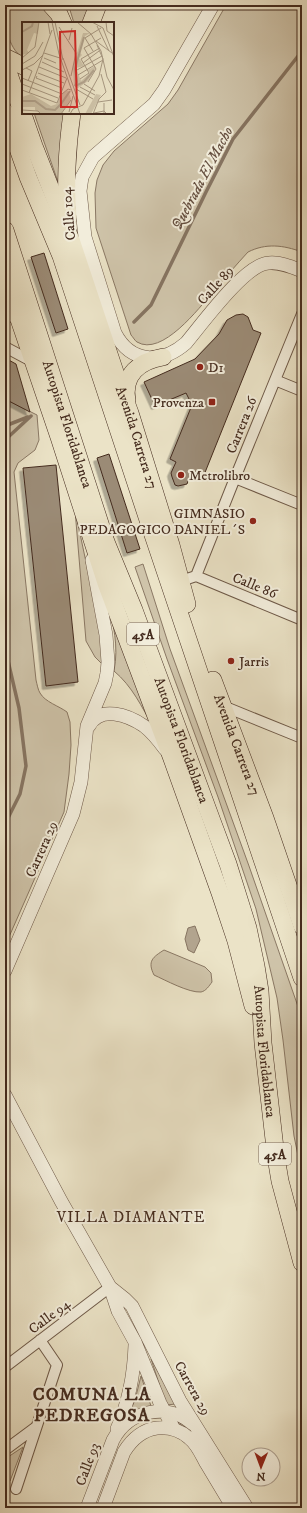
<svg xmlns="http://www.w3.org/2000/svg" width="307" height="1513" font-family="'IM FELL DW Pica',serif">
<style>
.green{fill:#cfc4aa;stroke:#8a7864}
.water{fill:#b2a48e;stroke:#867461}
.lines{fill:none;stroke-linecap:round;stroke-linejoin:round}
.stream{stroke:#867461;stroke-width:3.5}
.building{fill:#9b8b76;stroke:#442b1e;filter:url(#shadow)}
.minor-casing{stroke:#6e5948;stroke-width:12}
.tertiary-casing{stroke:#6e5948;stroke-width:14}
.trunk-casing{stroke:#442b1e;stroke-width:18}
.minor{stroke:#f2eddb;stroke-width:10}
.tertiary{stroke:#f2eddb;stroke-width:13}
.trunk{stroke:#ebe3c7;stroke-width:17}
.poi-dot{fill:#8f2418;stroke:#f2eddb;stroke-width:1.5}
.labels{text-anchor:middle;stroke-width:4;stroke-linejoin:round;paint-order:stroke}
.shield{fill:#f2eddb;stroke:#786557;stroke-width:1}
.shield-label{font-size:13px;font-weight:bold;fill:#442b1e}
.street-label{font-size:14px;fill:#442b1e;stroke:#f2eddb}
.poi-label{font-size:14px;fill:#442b1e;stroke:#f2eddb;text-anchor:start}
.water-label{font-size:15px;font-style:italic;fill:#654f40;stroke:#f2eddb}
.neighbourhood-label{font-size:15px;letter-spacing:1px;fill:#442b1e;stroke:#f2eddb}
.district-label{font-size:18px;font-weight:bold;letter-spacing:1px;fill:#442b1e;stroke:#f2eddb}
.inset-river{fill:none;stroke:#b2a48e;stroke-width:2}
.inset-road{fill:none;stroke:#a89983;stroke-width:1}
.view{fill:#d62828;fill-opacity:0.15;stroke:#d62828;stroke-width:2}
.inset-edge{fill:none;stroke:#442b1e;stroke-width:2}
</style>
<defs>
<filter id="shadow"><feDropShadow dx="-3.5" dy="3.5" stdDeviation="0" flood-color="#0004"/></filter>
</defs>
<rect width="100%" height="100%" fill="#ebe3c7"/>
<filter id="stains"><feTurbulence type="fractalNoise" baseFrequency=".005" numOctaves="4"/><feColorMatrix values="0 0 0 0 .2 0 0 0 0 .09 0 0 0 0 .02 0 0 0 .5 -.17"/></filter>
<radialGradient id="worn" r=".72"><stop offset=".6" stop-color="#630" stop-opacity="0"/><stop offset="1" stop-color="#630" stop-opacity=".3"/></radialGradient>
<!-- green -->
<path class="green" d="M7 5H40L46 9 56 23H23V58C7 47 5 24 5 6Z
M66 5H89L83 23H74L70 10Z
M226 5H302V252C283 245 266 243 248 252 236 265 224 279 213 292 199 308 162 357 137 342 135 341 133 337 131 335L96 228 95 193 97 180 103 165 114 151 168 104 178 90Z
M34 113H64L58 182Z
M5 399 37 415 39 440 35 450 18 463 14 472 36 680C37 684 38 690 40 693 45 702 59 706 67 712L70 722 71 745 69 774 64 812 5 946Z
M75 510 105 652 104 666 95 657 86 641Z
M143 564 170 649 249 866 302 1018V1175L294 1136 283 1040 277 998 256 909 218 797 167 659 135 567Z
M108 601 153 727C142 707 132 686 114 671 119 646 113 624 108 601Z
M164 950 205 967 211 973 212 982C209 986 206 991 201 992 189 993 165 980 154 975 147 961 153 957 164 950Z
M151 1359 176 1404 166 1405Z
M141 1376 151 1406 129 1414 135 1400Z
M23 1447 10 1481 5 1475V1459Z"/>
<!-- water -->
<path class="water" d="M195 926 200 940 194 953 188 950 185 939 188 928Z"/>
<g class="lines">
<!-- stream -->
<path class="stream" d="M134 322 151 305 206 192 233 139 302 51
M5 426 28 417
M5 440 31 416
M5 648 19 708 26 766 20 794 5 824"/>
</g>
<!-- building -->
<path class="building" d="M44 253 68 329 56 333 31 257Z
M243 314 248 317 253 330 261 333 204 475 192 470 187 484 178 486 175 485 172 477 171 473 176 462 170 459 192 405 186 393 155 406 144 382 195 359 219 334 227 320 236 315Z
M5 358 16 364 30 412 5 399Z
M109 454 140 549 127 553 97 458Z
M56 465 78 682 46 686 23 468Z"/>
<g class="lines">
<defs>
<path id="minor" d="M5 318 18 314
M5 347 35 363
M275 380 302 391
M235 478 302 505
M196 576 302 620
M181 581 196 576 235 478 302 314
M223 706 302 738
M5 1367 110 1287
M5 1450 36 1427
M16 1489 57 1365 40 1340"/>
<path id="tertiary" d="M213 5 164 90 154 104 93 157 82 177 80 191 85 237 115 333C131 364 162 364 186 343 202 324 246 263 269 263 281 262 292 267 302 271
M89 726C100 705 128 715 144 726 152 732 159 741 165 749
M5 971 73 814 81 782 87 726 105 683 107 673 108 662 106 635 92 560
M5 1095 61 1201 110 1287 118 1311 135 1342 160 1403 174 1429
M110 1287 125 1299 132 1306 180 1401 247 1508
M117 1429C129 1402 134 1375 135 1345
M87 1508 113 1440C129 1410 167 1402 193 1424
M103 1508 124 1452C132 1439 142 1430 157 1428 168 1427 180 1430 189 1438 197 1444 201 1454 206 1463 215 1478 224 1493 233 1508"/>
<g id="trunk">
<path d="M51 5 59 14 63 23"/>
<path d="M91 23 98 5"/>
<path d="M5 57 23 66"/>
<path id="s1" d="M5 63 34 146 71 240 116 375 130 413 171 545 187 604"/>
<path d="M5 112 28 177 61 256 150 526 302 978"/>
<path d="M68 218C65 182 67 148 72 113"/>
<path id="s2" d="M5 230 106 542 134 610 212 821 228 864 248 928 256 966 260 991 263 1043 276 1157 280 1181 302 1263"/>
<path d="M5 278 59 437 106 583 171 756 220 893 236 941 253 1006"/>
<path d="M127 401C122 374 140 361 163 357"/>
<path id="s3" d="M213 680 265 818 302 926"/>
</g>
</defs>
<!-- minor casing -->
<use href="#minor" class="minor-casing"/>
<!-- tertiary casing -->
<use href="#tertiary" class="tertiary-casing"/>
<!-- trunk casing -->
<use href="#trunk" class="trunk-casing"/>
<!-- minor -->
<use href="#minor" class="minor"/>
<!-- tertiary -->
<use href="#tertiary" class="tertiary"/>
<!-- trunk -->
<use href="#trunk" class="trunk"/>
</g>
<!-- markers -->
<g class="poi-dot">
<circle cx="200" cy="367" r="4"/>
<rect x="208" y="398" width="8" height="8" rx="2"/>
<circle cx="181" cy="475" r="4"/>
<circle cx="253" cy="521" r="4"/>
<circle cx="231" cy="661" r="4"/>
</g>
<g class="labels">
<!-- shield labels -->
<g class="shield">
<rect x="127" y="623" width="32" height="22" rx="3"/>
<rect x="259" y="1143" width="32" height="22" rx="3"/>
</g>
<g class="shield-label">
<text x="143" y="639">45A</text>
<text x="275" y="1159">45A</text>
</g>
<!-- street labels -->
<g class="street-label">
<text transform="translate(68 214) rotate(-95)" y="5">Calle 104</text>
<text transform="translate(215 285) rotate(-48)" y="5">Calle 89</text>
<text dy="5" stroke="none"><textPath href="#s2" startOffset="204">Autopista Floridablanca</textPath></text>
<text transform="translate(241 425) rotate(-68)" y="5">Carrera 26</text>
<text dy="5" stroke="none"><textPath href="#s1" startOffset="397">Avenida Carrera 27</textPath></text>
<text transform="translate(255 585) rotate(22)" y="5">Calle 86</text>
<text dy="5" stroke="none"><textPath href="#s2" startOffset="540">Autopista Floridablanca</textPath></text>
<text dy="5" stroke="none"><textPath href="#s3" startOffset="69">Avenida Carrera 27</textPath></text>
<text transform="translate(41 849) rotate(-66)" y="5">Carrera 29</text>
<text dy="5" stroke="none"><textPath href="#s2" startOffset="864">Autopista Floridablanca</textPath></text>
<text transform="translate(49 1316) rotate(-37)" y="5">Calle 94</text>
<text transform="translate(193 1388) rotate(61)" y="5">Carrera 29</text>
<text transform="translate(87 1464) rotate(-70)" y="5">Calle 93</text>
</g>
<!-- poi labels -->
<g class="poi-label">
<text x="208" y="372">D1</text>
<text x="204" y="407" text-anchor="end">Provenza</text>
<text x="189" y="480">Metrolibro</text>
<text x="245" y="518" text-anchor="end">GIMNASIO<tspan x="245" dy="16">PEDAGOGICO DANIEL´S</tspan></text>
<text x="239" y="666">Jarris</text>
</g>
<!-- water labels -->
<g class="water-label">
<text transform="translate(202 178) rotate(-62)" y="5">Quebrada El Macho</text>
</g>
<!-- neighbourhood labels -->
<g class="neighbourhood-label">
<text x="131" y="1222">VILLA DIAMANTE</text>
</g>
<!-- district labels -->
<g class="district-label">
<text x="92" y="1400">COMUNA LA<tspan x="92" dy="21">PEDREGOSA</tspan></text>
</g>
</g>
<!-- overview -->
<g transform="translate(22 22)">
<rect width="92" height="92" fill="#ebe3c7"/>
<path d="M0 0H17L16 12 12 11 5 28 7 31 0 33ZM61 11H68L63 14 58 31 60 33 57 36 62 44 54 46 59 59 68 51 66 48 73 44 74 46 66 59 56 66 52 64 51 44ZM46 68 49 77 39 92H19L13 88V85H0V75L9 72 29 84 35 82 39 72ZM74 72 79 73 69 92H63Z" fill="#cfc4aa"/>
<path class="inset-river" d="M0 10 10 4 11 0M53 64 55 60 53 47 62 15M53 64 62 60 72 48M0 79H13L24 87 33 88 39 82 48 69"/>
<path class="inset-road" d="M26 0 28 12M30 0 37 32 58 92M33 0 41 38M55 0 69 12 79 29 85 55 92 68M70 0 81 6 92 35M84 0 85 9 92 14M75 4 87 29M37 5 54 31 49 54M47 18 50 6M74 19 90 31M71 29 63 16 79 6M22 31 38 36M0 36 13 25 17 0M22 36 34 41M41 36 58 83M20 40 42 50M61 41 77 29M0 42 13 34 21 20M17 45 44 56M4 46 10 49 6 59M0 48 12 42 21 33M55 48 80 34M16 51 42 61M56 53 81 38M15 54 14 56 40 66M0 56 40 72 46 67 49 68M58 57 67 51 59 37 76 27M66 60 74 47 62 26 79 16M0 62 36 76M62 62 73 69M58 65 73 73M54 67 71 77M0 68 35 81 45 56M7 71 30 8M76 80 90 78M82 81V89L85 92M0 88 16 89 19 92M47 90 51 74M72 91 82 89V92M39 92 49 78M48 92 51 87 61 83 77 54 81 37 75 23M71 92 77 77 84 70 79 52"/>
<path class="view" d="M53 9 55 85H39L38 10Z"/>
<rect width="92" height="92" class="inset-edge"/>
</g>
<!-- margin -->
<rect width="307" height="1513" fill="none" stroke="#ebe3c7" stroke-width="20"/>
<rect x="6" y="6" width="295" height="1501" fill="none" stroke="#442b1e" stroke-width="2"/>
<rect x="10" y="10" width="287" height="1493" fill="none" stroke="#442b1e"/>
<!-- north arrow -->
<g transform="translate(261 1467) rotate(181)"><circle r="19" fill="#f2eddb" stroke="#ac9f8f"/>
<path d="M0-3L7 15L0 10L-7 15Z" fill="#8f2418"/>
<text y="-6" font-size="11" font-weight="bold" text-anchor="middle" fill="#442b1e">N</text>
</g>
<rect width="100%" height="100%" filter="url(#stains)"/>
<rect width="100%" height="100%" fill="url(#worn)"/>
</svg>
